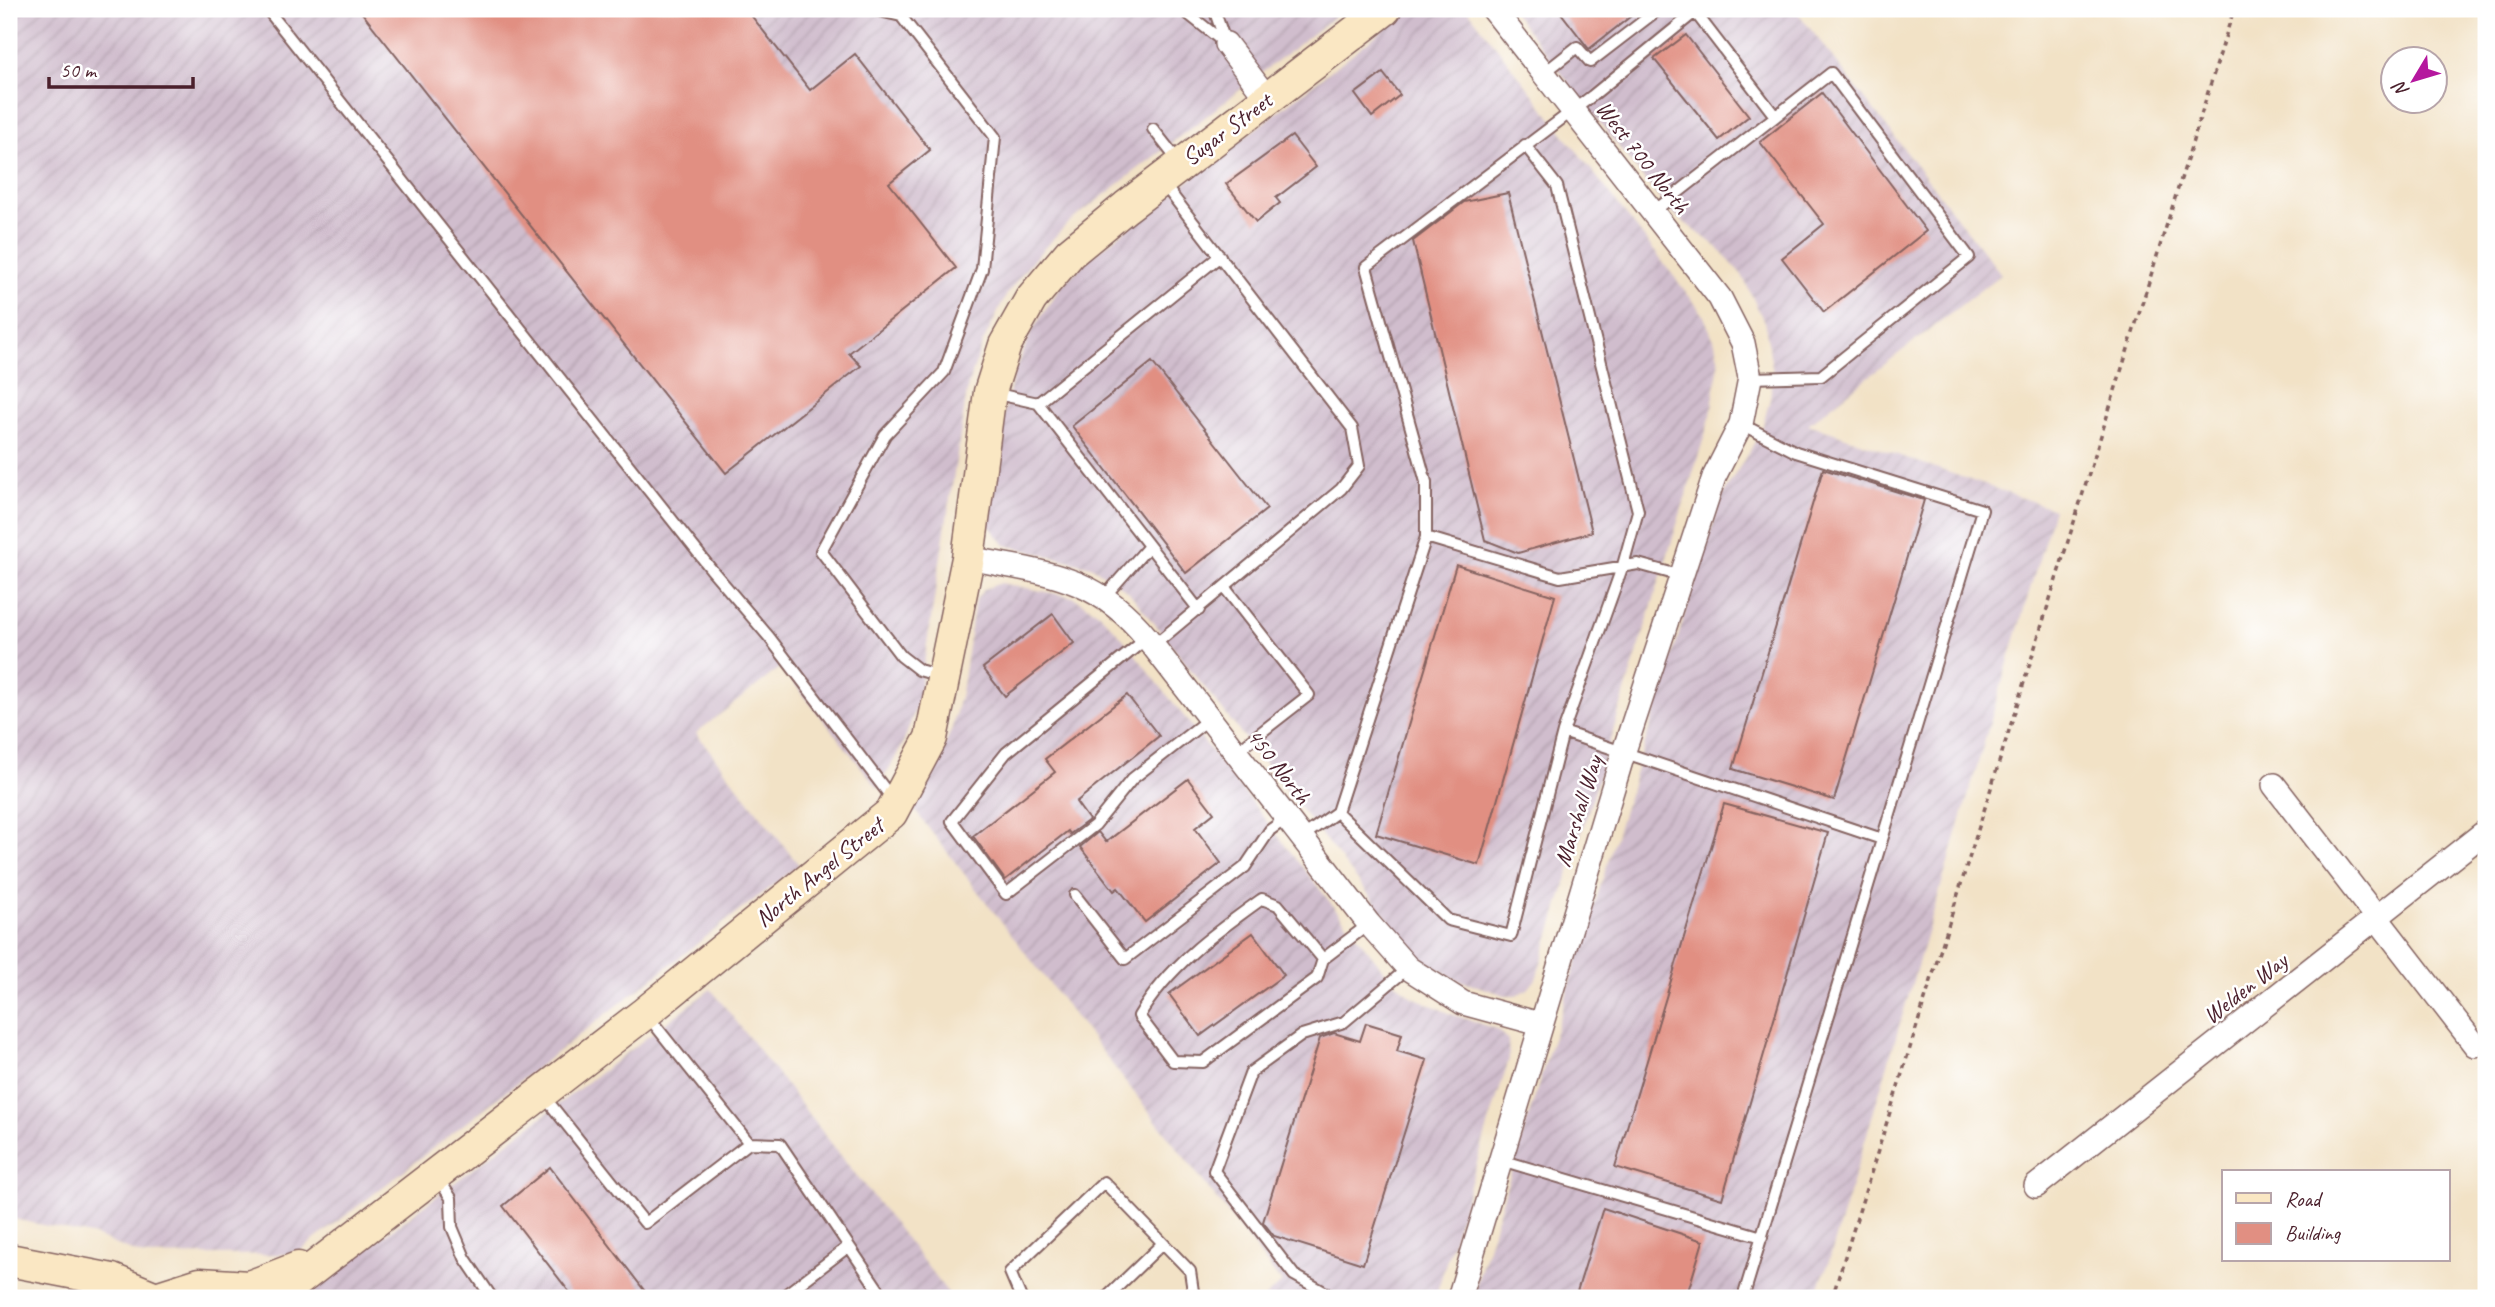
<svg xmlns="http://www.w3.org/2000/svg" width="2495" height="1307" font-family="Caveat,sans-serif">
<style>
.industrial{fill:url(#industrial-furrows)}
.building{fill:#e18f82}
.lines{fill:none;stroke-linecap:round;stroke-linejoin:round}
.lane-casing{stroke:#856361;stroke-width:14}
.street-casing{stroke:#856361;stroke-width:26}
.secondary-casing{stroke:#856361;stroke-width:35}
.path{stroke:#856361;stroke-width:3.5;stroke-dasharray:5 5;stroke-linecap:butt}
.lane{stroke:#fff;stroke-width:10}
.street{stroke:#fff;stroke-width:23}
.secondary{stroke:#fae7c3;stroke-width:32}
.labels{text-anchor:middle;stroke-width:5;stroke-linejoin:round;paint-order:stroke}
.street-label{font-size:24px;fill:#4a1f2b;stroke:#fff}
</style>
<defs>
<pattern id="industrial-furrows" width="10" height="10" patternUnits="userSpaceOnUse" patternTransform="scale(1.75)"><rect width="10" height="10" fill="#d0bdcd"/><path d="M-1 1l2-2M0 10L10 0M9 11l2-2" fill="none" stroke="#b4a2b0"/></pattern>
</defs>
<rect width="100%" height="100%" fill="#fff"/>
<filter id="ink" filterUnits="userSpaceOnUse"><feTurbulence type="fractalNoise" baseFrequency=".0143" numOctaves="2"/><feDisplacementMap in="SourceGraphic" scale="14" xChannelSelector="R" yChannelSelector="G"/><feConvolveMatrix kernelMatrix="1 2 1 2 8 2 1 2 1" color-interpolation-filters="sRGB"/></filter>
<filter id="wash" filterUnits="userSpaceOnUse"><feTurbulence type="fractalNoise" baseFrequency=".00686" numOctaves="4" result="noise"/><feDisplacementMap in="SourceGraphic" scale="28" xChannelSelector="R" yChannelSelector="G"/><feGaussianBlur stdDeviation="1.57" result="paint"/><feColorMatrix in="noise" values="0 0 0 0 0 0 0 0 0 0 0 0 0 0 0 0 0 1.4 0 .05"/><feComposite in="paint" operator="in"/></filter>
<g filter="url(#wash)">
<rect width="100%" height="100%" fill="#f2e2c6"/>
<!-- industrial -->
<path class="industrial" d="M9 9H1344L1067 224 1031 262 1007 294 983 342 968 385 918 701 903 744 878 788 781 667 696 733 799 865 296 1254 144 1256 95 1236 9 1218Z
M1410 9H1467L1703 314 1715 343 1719 362 1711 415 1536 979 1528 989 1516 995H1505L1455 979 1419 958 1129 592 1091 566 1005 545 988 524 1004 415 1014 373 1032 331 1061 286 1090 258Z
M1511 9H1795L2001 274 1808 424 2054 509 1828 1264 1814 1298H1472L1722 496 1761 432 1770 399 1773 373 1765 324 1742 275 1717 247 1668 210Z
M1001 583 1073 597 1099 613 1120 635 1389 977 1411 996 1451 1014 1496 1029 1508 1040 1509 1059 1435 1298H1264L1282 1283 913 808 936 767 952 728 961 692 975 601 984 589Z
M711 989 952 1298H302Z"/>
<g id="blocks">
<!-- building -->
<path class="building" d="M359 9H746L810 90 855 54 930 150 889 183 956 268 849 353 861 366 726 473Z
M1558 9H1640L1589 49Z
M1686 35 1749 116 1719 140 1654 59Z
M1383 73 1400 95 1372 117 1355 94Z
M1822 93 1926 231 1824 312 1782 258 1824 224 1760 142Z
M1292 136 1316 167 1276 198 1280 203 1256 222 1226 184Z
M1508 193 1592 532 1518 553 1485 540 1413 241 1464 202Z
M1152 362 1267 509 1186 573 1072 426Z
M1823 469 1924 500 1834 800 1733 769Z
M1456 565 1555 596 1479 865 1376 834Z
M1053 614 1074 643 1005 696 983 668Z
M1127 695 1159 736 1076 802 1089 820 1070 834 1068 831 1005 880 973 836 1055 772 1045 759Z
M1188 779 1214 813 1195 828 1221 863 1145 922 1118 888 1114 891 1080 847 1098 832 1106 842Z
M1724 804 1828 833 1722 1199 1615 1167Z
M1253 933 1284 975 1200 1036 1169 994Z
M1366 1023 1402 1034 1397 1051 1427 1060 1363 1264 1274 1236 1263 1222 1320 1038 1334 1033 1360 1041Z
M550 1167 650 1298H574L503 1206Z
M1603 1208 1703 1241 1686 1298H1575Z"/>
</g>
</g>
<g filter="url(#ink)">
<use href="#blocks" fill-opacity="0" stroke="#856361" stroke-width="2"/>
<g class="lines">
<defs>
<path id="lane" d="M267 9 711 569 769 637 894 801
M871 9 901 16 995 137 982 269 944 372 885 435 821 551 901 656 919 670 940 676
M1182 9 1226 44
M1214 9 1226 44
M1544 73 1577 47 1590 62 1659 9
M1153 129 1179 162
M1653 212 1831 73 1969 257 1821 376 1750 378
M993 393 1038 403 1199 610
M1038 403 1220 256
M1741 424 1796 452 1982 510 1743 1298
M1426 537 1560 577 1638 564 1682 576
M1225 588 1309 695 1236 752
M1105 596 1149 546
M1147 638 1006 753 952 821 1006 894 1095 825 1132 779 1210 718
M1153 646 1341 489 1359 466 1352 428 1162 182
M1563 732 1882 839
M1337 812 1448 920 1511 936 1563 732 1623 565 1638 511 1557 186 1525 145
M1302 837 1337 812 1426 537V482L1366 267 1592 96 1695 12 1775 116
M1075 895 1125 959 1245 867 1270 830 1287 818
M1323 959 1278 905 1262 899C1216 932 1168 966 1139 1016L1173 1061 1203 1062 1317 978 1323 959 1369 924
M543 1095 645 1223 749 1143 647 1015
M749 1143 780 1144 884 1298
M1501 1160 1762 1237
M438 1178 451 1198 452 1227 465 1258 492 1298
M781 1298 849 1246
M1021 1298 1010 1272 1104 1182 1190 1271 1194 1298
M1106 1298 1163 1243
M1335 1298 1294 1275 1214 1171 1251 1072 1302 1035 1344 1022 1408 968"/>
<path id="street" d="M1226 44 1267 98
M968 558C1044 573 1095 574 1147 638L1369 924 1408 968 1463 1003 1540 1024
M2274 785 2475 1045
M2036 1186 2486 831
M1459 1298 1624 751 1714 477 1741 424 1750 378 1743 343 1720 298 1493 9"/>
<path id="secondary" d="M9 1260 112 1280 156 1298
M156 1298 200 1284 249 1287 298 1268
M275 1298 645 1013 891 813 931 738 968 558 990 392 1005 345 1031 299 1070 253 1126 207 1385 9"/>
</defs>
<!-- lane casing -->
<use href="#lane" class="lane-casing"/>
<!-- street casing -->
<use href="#street" class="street-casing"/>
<!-- secondary casing -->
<use href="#secondary" class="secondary-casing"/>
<!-- path -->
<path class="path" d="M1832 1298 2234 9"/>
<!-- lane -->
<use href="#lane" class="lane"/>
<!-- street -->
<use href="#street" class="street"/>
<!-- secondary -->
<use href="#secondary" class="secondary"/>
</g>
</g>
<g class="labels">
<!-- street labels -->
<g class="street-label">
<text transform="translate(1227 129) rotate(-37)" y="8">Sugar Street</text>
<text transform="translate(1643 157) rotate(52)" y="8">West 700 North</text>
<text transform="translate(1279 766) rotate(52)" y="8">450 North</text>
<text transform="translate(1578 811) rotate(-73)" y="8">Marshall Way</text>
<text transform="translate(819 872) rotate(-39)" y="8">North Angel Street</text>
<text transform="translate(2245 988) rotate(-38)" y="8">Welden Way</text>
</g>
</g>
<!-- margin -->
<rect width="2495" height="1307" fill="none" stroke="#fff" stroke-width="35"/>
<!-- legend -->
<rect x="2222" y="1170" width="228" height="91" fill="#ffffff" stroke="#b7a5aa" stroke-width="2"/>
<rect x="2236" y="1193" width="35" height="10" fill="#fae7c3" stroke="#b7a5aa" stroke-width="2"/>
<text x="2285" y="1206" font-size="21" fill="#4a1f2b">Road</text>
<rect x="2236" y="1223" width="35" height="21" fill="#e18f82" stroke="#b7a5aa" stroke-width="2"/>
<text x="2285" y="1240" font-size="21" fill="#4a1f2b">Building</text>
<!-- north arrow -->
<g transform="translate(2414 80) rotate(232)"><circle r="33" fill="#ffffff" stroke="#b7a5aa" stroke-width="2"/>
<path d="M0-5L12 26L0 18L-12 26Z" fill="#b5179e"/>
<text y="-10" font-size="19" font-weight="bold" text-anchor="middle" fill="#4a1f2b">N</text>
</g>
<!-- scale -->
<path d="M49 77v10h144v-10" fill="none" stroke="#4a1f2b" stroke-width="3.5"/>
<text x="60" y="77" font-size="21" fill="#4a1f2b" stroke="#ffffff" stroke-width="5" paint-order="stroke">50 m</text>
</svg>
